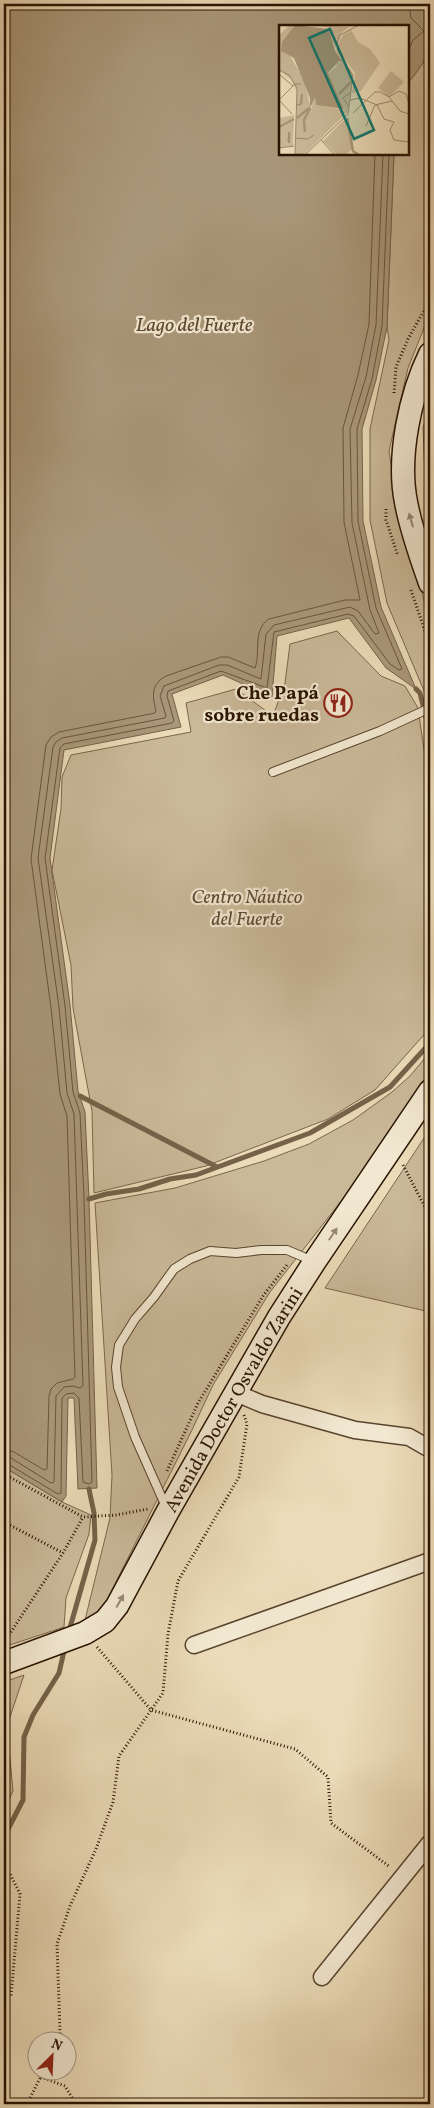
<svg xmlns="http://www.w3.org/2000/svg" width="434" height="2108" font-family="Vollkorn,serif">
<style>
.green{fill:#cab999;stroke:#79664c}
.water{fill:#a99779;stroke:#756249}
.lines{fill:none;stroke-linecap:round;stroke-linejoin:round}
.shore{stroke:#68543c;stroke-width:1}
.stream{stroke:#756249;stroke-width:5}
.lane-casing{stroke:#59442e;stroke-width:10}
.street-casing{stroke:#59442e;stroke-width:19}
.secondary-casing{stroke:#281200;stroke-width:25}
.path{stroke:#281200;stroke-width:3;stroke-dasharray:1 2.5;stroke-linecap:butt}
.lane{stroke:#f2e8d1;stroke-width:8}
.street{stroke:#f2e8d1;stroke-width:16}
.secondary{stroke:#f2e8d1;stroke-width:22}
.oneway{fill:#978873}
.labels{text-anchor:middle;stroke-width:4.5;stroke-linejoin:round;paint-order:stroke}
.poi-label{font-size:19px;font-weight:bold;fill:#281200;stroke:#f2e8d1;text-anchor:end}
.park-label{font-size:19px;font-style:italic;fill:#614c36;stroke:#f2e8d1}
.street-label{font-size:19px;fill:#281200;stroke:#f2e8d1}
.water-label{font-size:20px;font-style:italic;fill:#5c4730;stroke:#f2e8d1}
.inset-river{fill:none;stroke:#a99779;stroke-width:2.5}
.inset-road{fill:none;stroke:#9d8b6e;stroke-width:1}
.view{fill:#0f766e;fill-opacity:0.15;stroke:#0f766e;stroke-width:2.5}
.inset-edge{fill:none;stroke:#281200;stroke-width:2.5}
</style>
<rect width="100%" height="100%" fill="#ebdbb8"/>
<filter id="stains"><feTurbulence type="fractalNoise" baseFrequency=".004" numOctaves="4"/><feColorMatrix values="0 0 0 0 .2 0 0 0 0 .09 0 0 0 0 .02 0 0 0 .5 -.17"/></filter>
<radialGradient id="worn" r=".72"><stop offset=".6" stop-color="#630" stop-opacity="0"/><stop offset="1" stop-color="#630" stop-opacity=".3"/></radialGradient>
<!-- green -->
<path class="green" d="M430 39V313L408 368 389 451 397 503 430 622V705L387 603 370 520V429L389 340 387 327 394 154H408V83L426 59Z
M430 409V513L426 502 423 427Z
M337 631 381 676 405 686 418 708 430 791V1028L375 1090 328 1119 206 1166 94 1193 92 1111 73 1008 71 965 52 870 61 809 62 777 71 755 191 732 186 703 236 689 273 716 285 683 290 644Z
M430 1052V1077L382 1141 360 1177 270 1292 213 1385 192 1430 105 1604 99 1612 85 1620 110 1518 112 1475 95 1203 175 1188 264 1161 309 1144 353 1120 392 1092 410 1076Z
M430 1129V1312L325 1288Z
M4 1467 62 1502 91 1515 89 1534 66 1598 64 1627 4 1647Z
M24 1675 7 1726 13 1791 4 1811V1682Z"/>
<!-- water -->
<path class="water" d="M4 4H429C427 10 430 16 430 23 431 50 425 63 408 83V26H280V154H394L387 327 376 380 362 429 363 521 381 607 416 689 386 668 349 618 277 636 272 697 223 675 172 694 181 727 64 750 50 858 70 1005 78 1091 85 1112 89 1199 97 1488 78 1489 74 1398H68L66 1496 62 1502 4 1467Z"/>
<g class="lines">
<!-- shore -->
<path class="shore" d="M408 52 413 40 424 31 411 18 409 4
M4 1449 14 1452 44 1470 47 1469 49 1396 51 1389 57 1383 73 1379 75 1377 67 1116 60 1094 51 1008 31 859 46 745 51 737 59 732 155 713 156 710C152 696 151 684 166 676L221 657H228L255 668C261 652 252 630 269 619L345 600H360L344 522 343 428 358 375 369 324 375 154
M4 1457 11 1458 51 1483 54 1482 56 1396 64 1387 73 1386 80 1388 83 1386 74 1114 67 1093 59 1007 38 858 53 747 56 742 62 738 165 718 166 716 160 696 164 686 219 665H227L261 679 266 634 274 625 350 607 358 611 375 634 379 633 370 610 352 523 350 429 366 377 376 325 383 154
M4 1463 8 1464 58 1494 61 1493 62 1398 66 1394 74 1393 79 1398 83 1482 89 1484 92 1482 84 1199 80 1113 73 1092 65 1006 45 858 60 748 64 744 172 723 174 721 167 696 168 691 221 671 267 688 274 632 348 614 354 616 390 664 399 670 402 669 376 608 358 521 357 429 372 379 382 326 389 154"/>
<!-- stream -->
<path class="stream" d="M416 689 420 693 430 734
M80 1096 217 1167
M89 1199 106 1194 139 1189 170 1179 196 1175 310 1133 390 1087 430 1043
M69 1631 95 1540 94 1513 89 1489
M4 1837 23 1800 24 1737 33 1715 59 1673 65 1647"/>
<defs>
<path id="lane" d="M273 772 380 731 430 708
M166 1507 135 1437 118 1387 116 1367 119 1345 135 1319 154 1297 174 1269 190 1259 210 1251 236 1253 261 1250H287L313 1261"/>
<path id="street" d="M236 1393 262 1404 355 1430 409 1437 430 1449
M194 1645 430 1561
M322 1977 430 1843"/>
<g id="secondary">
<path d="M430 354C410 395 397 457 406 502 411 530 421 557 430 583"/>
<path id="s1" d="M4 1663 85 1633 105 1621 117 1606 168 1511 279 1317 315 1261 430 1091"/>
</g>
</defs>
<!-- lane casing -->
<use href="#lane" class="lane-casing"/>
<!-- street casing -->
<use href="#street" class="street-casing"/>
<!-- secondary casing -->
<use href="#secondary" class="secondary-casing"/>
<!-- path -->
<path class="path" d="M394 393 396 367 408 339 430 300
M386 509V520L398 556
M411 590 430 646
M403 1165 425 1207 430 1211
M167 1471 198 1403 263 1296 287 1265
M4 1474 83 1517 116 1515 148 1509
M4 1522 63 1553
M5 1641 63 1553 83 1517
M97 1647 151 1710 295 1749 328 1777 331 1823 390 1867
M4 1862 20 1894 11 1996
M57 2040 60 2033 57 1944 70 1906 96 1849 113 1802 119 1756 163 1693 168 1634 178 1581 239 1477 247 1424 244 1415
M41 2077 65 2086 76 2104
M27 2104 44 2070"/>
<!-- lane -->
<use href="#lane" class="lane"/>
<!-- street -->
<use href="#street" class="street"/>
<!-- secondary -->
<use href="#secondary" class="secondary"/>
</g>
<!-- one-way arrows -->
<defs><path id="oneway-solid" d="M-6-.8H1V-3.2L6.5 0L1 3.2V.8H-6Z" transform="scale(1.25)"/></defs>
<g class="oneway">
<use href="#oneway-solid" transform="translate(411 520) rotate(-106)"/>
<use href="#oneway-solid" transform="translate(333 1234) rotate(-56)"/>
<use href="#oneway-solid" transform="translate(120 1601) rotate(-61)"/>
</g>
<!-- icons -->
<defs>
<symbol id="restaurant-ring" viewBox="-11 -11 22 22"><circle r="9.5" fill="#f2e8d1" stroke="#8f2418" stroke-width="1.5"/><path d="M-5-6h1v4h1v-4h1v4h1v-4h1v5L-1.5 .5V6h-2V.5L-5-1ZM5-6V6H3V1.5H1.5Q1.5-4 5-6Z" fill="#8f2418"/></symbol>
</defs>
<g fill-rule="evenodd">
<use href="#restaurant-ring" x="322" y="687" width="32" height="32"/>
</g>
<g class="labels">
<!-- poi labels -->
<g class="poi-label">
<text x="319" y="699">Che Papá<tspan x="319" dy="22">sobre ruedas</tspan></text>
</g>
<!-- park labels -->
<g class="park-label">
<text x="247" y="903">Centro Náutico<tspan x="247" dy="22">del Fuerte</tspan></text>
</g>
<!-- street labels -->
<g class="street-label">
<text dy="7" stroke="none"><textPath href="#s1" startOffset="366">Avenida Doctor Osvaldo Zarini</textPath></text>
</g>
<!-- water labels -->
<g class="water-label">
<text x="194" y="331">Lago del Fuerte</text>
</g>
</g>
<!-- overview -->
<g transform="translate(279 25)">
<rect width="130" height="130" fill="#ebdbb8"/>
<path d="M11 0H16L3 17 25 55 32 84 36 73 37 80 67 85V88L25 130H16L18 67 12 54 0 45V10ZM37 0 70 2 63 7 57 22 74 50 68 89 49 49 58 41 57 38 64 37 51 11 50 4H56ZM72 5 79 17 91 24 101 38 82 66 73 68 76 48 61 28 59 19 64 10ZM112 46 125 57 110 72 99 63ZM15 90 14 121 0 123V93ZM67 93 73 124 66 130H58L44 116Z" fill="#cab999"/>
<path d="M16 0 50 4 56 26 64 37 60 36 49 48 65 84 37 80 36 73 31 83V73L15 33 2 26 3 17Z" fill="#a99779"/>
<path class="inset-river" d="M60 69 72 57M18 93 30 83M68 93 74 126 80 130M0 102 15 94M26 107 25 95 31 83"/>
<path class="inset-road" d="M0 45 10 50 18 63 16 130M0 49 14 61M110 72 120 66 127 69 130 79M0 75 16 59H22M0 75 13 89M71 75 81 73 98 80 105 94 115 97 111 105 115 115 130 117M17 80H18L23 79V69L21 79M70 82 64 73 72 67M74 88 96 67H101L110 72 121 86 130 89M87 101 96 80 113 76M10 107 11 110 10 118 9 115ZM16 113 29 114 35 110M42 115 56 130M0 123 15 121M26 130 69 89 74 50 59 27 58 19 61 10 80 0"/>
<path class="view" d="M51 4 95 105 75 114 30 13Z"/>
<rect width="130" height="130" class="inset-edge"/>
</g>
<!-- margin -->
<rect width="434" height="2108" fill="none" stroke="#ebdbb8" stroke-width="20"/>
<rect x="5" y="5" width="424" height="2098" fill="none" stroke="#281200" stroke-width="2.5"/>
<rect x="10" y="10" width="414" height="2088" fill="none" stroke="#281200"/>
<!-- north arrow -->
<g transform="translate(52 2056) rotate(24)"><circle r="24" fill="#f2e8d1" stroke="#a1927d"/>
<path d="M0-4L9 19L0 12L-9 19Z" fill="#8f2418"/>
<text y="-8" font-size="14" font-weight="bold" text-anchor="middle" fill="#281200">N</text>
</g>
<rect width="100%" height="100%" filter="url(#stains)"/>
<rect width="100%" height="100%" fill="url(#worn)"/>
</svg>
